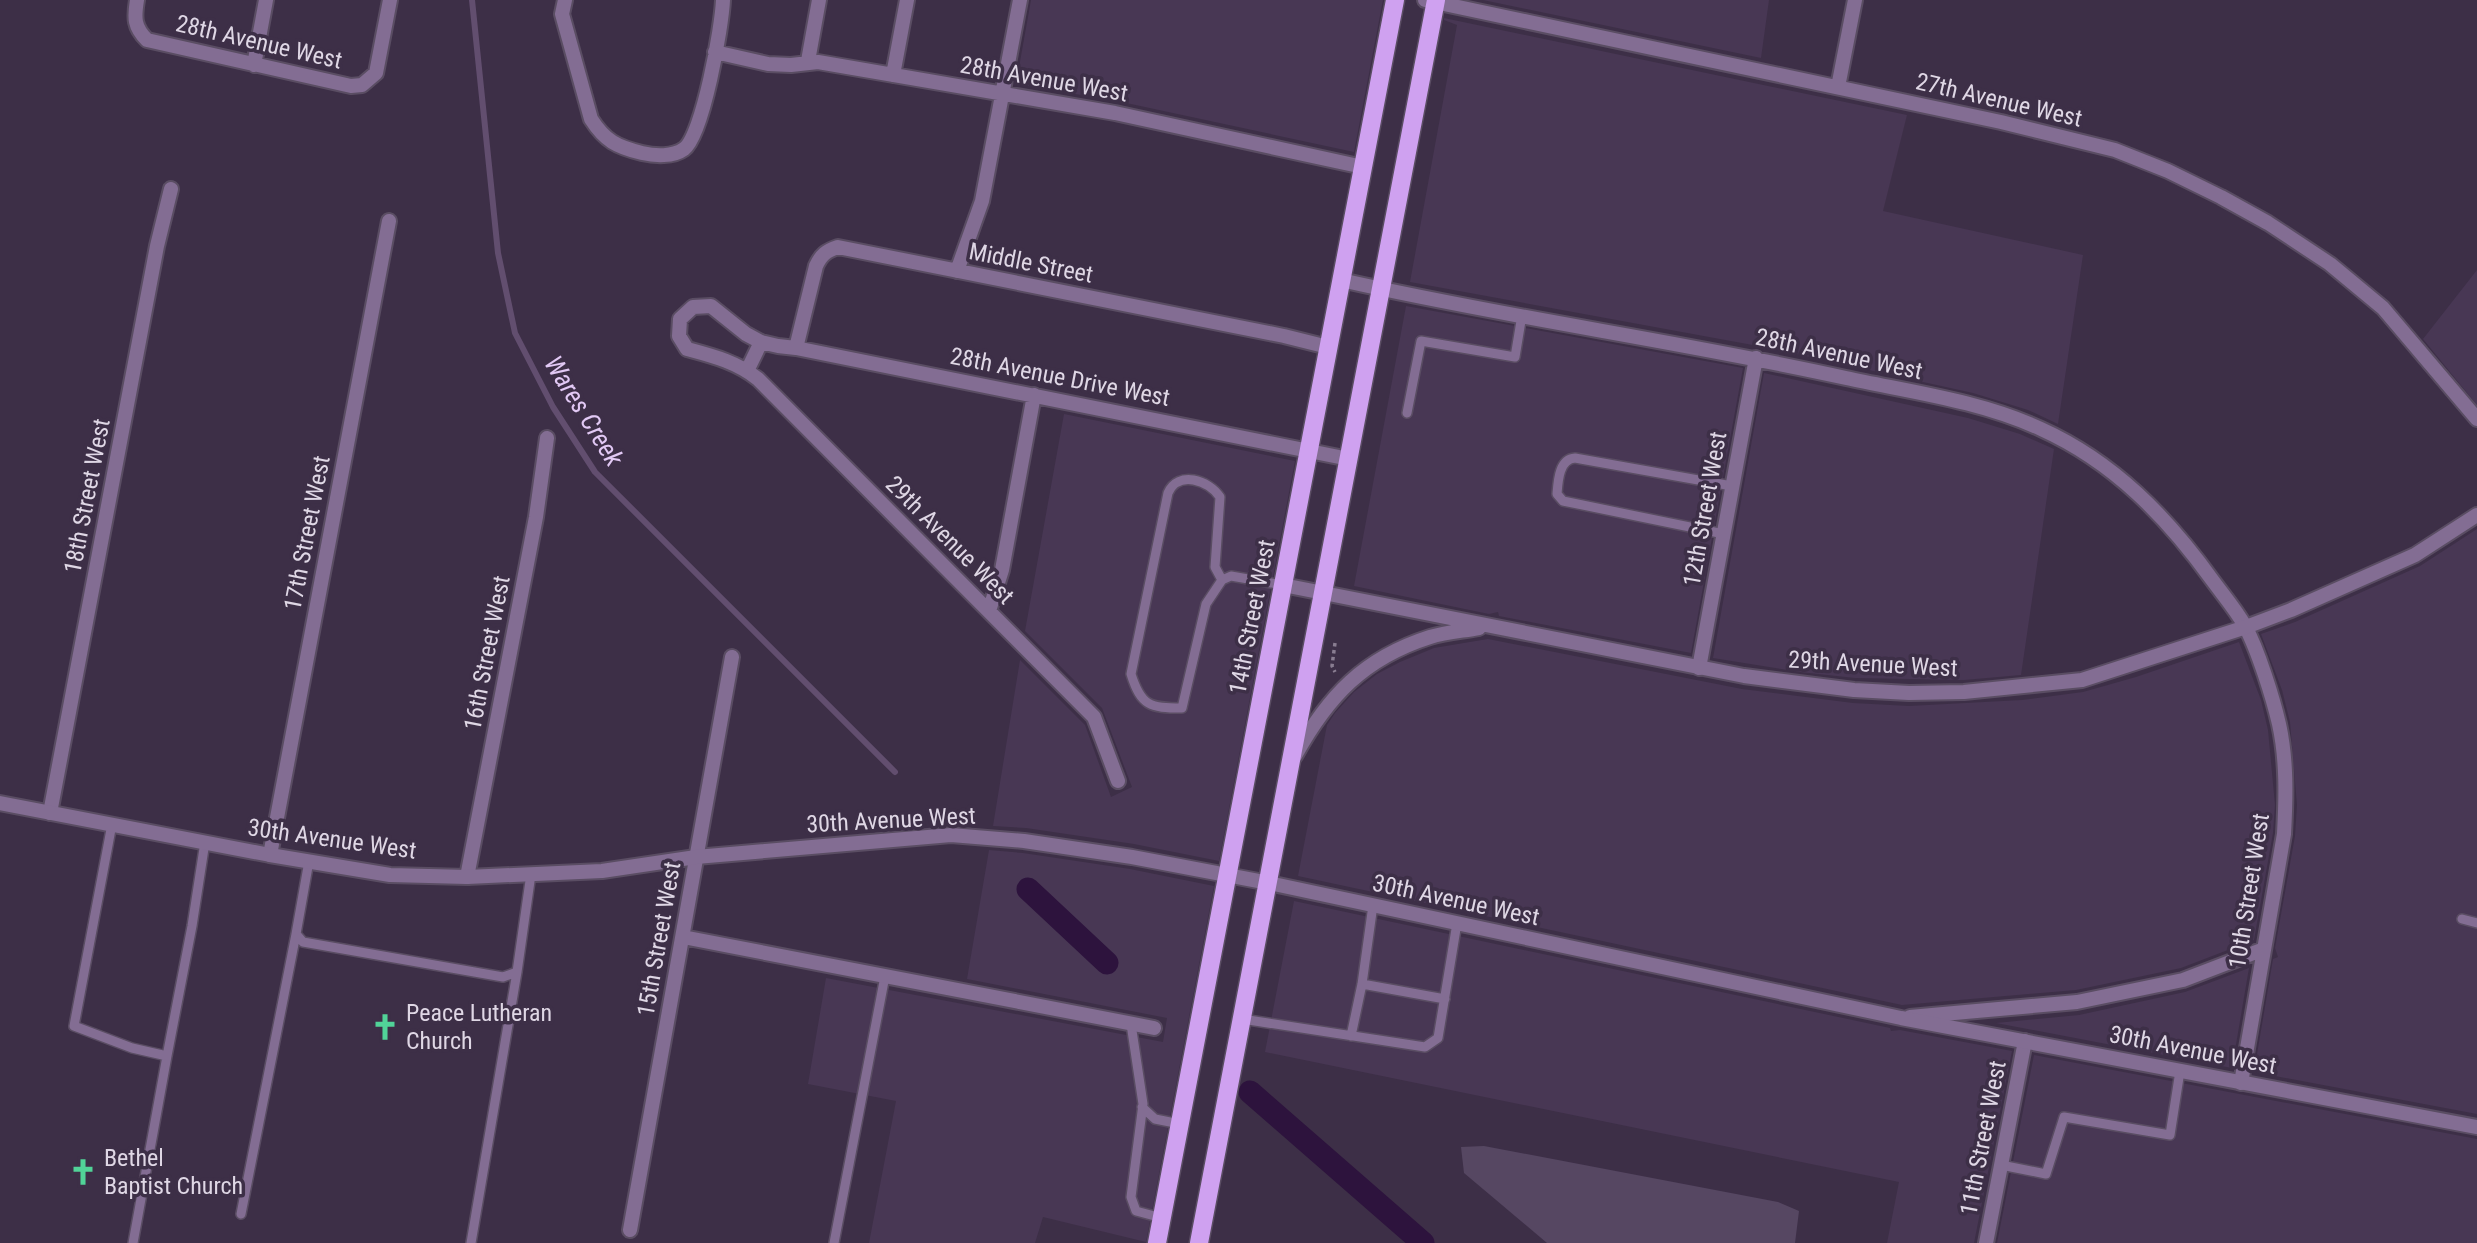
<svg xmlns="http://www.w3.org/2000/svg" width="2477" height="1243" font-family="'Roboto Condensed',sans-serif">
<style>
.built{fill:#483754}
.green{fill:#564762}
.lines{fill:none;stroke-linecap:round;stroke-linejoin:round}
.stream{stroke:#624e6f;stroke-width:6}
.canal{stroke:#2d133d;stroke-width:23}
.service-casing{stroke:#5a4d63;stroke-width:12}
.minor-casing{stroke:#5a4d63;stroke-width:18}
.tertiary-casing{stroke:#5a4d63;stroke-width:18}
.primary-casing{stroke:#5a4d63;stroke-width:21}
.path{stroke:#897d91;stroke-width:3.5;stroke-dasharray:3.5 3.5;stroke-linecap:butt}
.service{stroke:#836d93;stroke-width:9}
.minor{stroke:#836d93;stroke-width:14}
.tertiary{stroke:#836d93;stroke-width:14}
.primary{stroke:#cfa1f0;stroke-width:18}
.labels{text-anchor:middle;stroke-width:7;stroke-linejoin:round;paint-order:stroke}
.street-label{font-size:24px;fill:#dfd7e5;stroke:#3d2f47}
.poi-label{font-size:24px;fill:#dfd7e5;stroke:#3d2f47;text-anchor:start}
.water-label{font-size:26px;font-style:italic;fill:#e2c9f5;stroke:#3d2f47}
</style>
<rect width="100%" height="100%" fill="#3d2f47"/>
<!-- built -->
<path class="built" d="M1031 0H1383L1354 152 1117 101 1016 84Z
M1483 0H1769L1761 58Z
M1444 18 1907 115 1883 211 2083 255 2058 424 2028 410 1973 393 1769 348 1410 282 1457 25 1444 20Z
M2477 270V405L2423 339Z
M1406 306 1743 368 1691 653 1499 616 1498 612 1489 614 1354 586Z
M1764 373 1968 418 2020 434 2054 449 2021 675 1964 680 1855 678 1800 672 1713 658Z
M1064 414 1295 461 1219 861 1134 844 1026 828 993 826 1020 660 1085 725 1111 797 1132 787 1102 708 1025 631Z
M2477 529V1114L2254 1072 2273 959 2278 957 2275 948 2295 836 2297 805 2290 722 2282 690 2261 634 2295 622 2420 566Z
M1488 639 1742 689 1853 703 1909 706 2022 700 2083 692 2136 677 2239 642 2261 700 2268 730 2275 805 2273 833 2254 940 2181 968 2076 990 1902 1005 1298 876 1327 725 1335 713 1354 692 1377 674 1400 662 1434 648Z
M989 850 1023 853 1130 869 1214 886 1146 1242 1043 1217 1035 1243H869L896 1101 808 1084 826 978 1163 1042 1167 1018 967 979Z
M1294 901 1890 1028 1891 1031 1900 1030 2012 1051 1974 1243H1887L1899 1182 1265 1052Z
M2249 968 2232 1068 1996 1023 2079 1015 2185 992Z
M2034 1055 2477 1139V1243H1997Z"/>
<!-- green -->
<path class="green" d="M1484 1146 1778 1202 1799 1211 1795 1243H1547L1464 1173 1461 1147Z"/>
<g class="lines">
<!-- stream -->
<path class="stream" d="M472 0 498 253 515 333 553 407 595 472 895 772"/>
<!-- canal -->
<path class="canal" d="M1028 889 1107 963
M1250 1092 1423 1243"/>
<defs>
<path id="service" d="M1407 413 1421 341 1515 357 1522 315
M1724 534 1563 501 1557 494C1558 481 1559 459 1575 458L1732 486
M1222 580 1215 567 1220 497C1209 480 1178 470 1168 493L1131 674C1141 706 1150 708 1182 708L1206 604 1222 580 1231 576 1283 585
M112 824 74 1026 132 1048 167 1056 192 926 205 842
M309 861 296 934 303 942 503 977 517 972 531 874
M2462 919 2477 923
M1362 984 1445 999
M1242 1019 1425 1047 1438 1038 1457 923
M1131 1024 1143 1104 1131 1197 1136 1211 1162 1218
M1351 1036 1362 984 1373 905
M1142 1107 1155 1119 1180 1124
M2001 1165 2046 1174 2064 1117 2170 1135 2180 1071
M241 1214 296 934
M133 1243 167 1056
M471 1243 517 972
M834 1243 885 976"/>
<path id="minor" d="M137 0C134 18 134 27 147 40L351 86 362 85 376 73 390 0
M565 0 562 14 591 119C605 141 617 147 642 153 655 156 673 157 684 149 703 135 722 26 723 0
M1425 0 2001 122 2115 150 2168 171 2221 197 2268 223 2330 264 2383 308 2477 419
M715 52 768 64 791 65 818 62 1115 113 1363 167
M808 61 819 0
M254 65 266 0
M893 75 907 0
M1838 87 1855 0
M957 271 982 201 1020 0
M1341 280C1508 318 1679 341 1846 378 1911 392 1981 401 2041 429 2114 462 2167 517 2213 581 2224 596 2236 610 2245 626 2258 650 2273 698 2279 724 2287 760 2286 798 2284 834L2241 1083
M796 348 816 266C821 255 826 251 838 247L1284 336 1328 347
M747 371 761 342
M989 611 1002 570 1034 395
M1699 668 1756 358
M1118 781 1094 717 758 379C737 362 713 356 687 349L679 336 680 319 693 307 711 306 746 334 761 342 778 346 796 348 1349 459
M50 813 157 246 171 189
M270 855 389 221
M467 877 536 517 547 438
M683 937 1154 1028
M1910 1017 2077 1002 2183 980 2264 949
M630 1230 732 657
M1986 1243 2025 1041"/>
<path id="tertiary" d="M1283 585 1744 676 1854 690 1909 693 1964 692 2082 680 2246 627 2291 610 2415 555 2477 515
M1295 756C1328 696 1364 658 1430 637 1446 632 1463 631 1479 628
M0 803 270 855 390 875 467 877 602 871 696 857 951 835 1024 841 1132 857 1269 883 1901 1018 2477 1127"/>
<path id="primary" d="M1157 1243 1395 0
M1199 1243 1436 0"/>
</defs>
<!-- service casing -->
<use href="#service" class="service-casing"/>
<!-- minor casing -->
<use href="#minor" class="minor-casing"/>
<!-- tertiary casing -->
<use href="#tertiary" class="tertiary-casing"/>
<!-- primary casing -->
<use href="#primary" class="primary-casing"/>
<!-- path -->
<path class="path" d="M1335 643 1332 666 1335 672"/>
<!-- service -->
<use href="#service" class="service"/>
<!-- minor -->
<use href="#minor" class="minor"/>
<!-- tertiary -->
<use href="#tertiary" class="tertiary"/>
<!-- primary -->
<use href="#primary" class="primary"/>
</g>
<!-- icons -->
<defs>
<symbol id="church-bare" viewBox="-9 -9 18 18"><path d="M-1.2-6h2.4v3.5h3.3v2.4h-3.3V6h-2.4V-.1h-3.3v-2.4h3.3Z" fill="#51d398" stroke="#3d2f47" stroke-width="2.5" paint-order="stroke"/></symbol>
</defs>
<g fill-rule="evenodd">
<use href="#church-bare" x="366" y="1008" width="38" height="38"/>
<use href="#church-bare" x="64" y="1153" width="38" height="38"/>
</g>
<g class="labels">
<!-- street labels -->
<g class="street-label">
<text transform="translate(259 42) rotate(13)" y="8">28th Avenue West</text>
<text transform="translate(1044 79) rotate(10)" y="8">28th Avenue West</text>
<text transform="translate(1999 100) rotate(13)" y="8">27th Avenue West</text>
<text transform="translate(1031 263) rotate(11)" y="8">Middle Street</text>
<text transform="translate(1839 354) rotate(12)" y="8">28th Avenue West</text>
<text transform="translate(1060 377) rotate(11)" y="8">28th Avenue Drive West</text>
<text transform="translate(87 496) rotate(-79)" y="8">18th Street West</text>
<text transform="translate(1705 509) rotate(-80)" y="8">12th Street West</text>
<text transform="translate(307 533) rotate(-79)" y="8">17th Street West</text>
<text transform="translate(950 540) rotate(45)" y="8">29th Avenue West</text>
<text transform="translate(1252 617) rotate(-79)" y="8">14th Street West</text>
<text transform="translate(487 653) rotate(-79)" y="8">16th Street West</text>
<text transform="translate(1873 664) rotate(3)" y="8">29th Avenue West</text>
<text transform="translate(891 820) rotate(-3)" y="8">30th Avenue West</text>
<text transform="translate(332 839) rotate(8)" y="8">30th Avenue West</text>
<text transform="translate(2249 891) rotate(-81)" y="8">10th Street West</text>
<text transform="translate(1456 900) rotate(12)" y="8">30th Avenue West</text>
<text transform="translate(659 939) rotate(-80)" y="8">15th Street West</text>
<text transform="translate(2193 1050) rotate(11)" y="8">30th Avenue West</text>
<text transform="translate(1983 1138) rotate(-79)" y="8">11th Street West</text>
</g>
<!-- poi labels -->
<g class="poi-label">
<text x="406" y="1021">Peace Lutheran<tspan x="406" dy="28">Church</tspan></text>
<text x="104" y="1166">Bethel<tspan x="104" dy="28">Baptist Church</tspan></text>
</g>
<!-- water labels -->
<g class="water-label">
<text transform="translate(584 411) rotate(58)" y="9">Wares Creek</text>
</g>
</g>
</svg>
